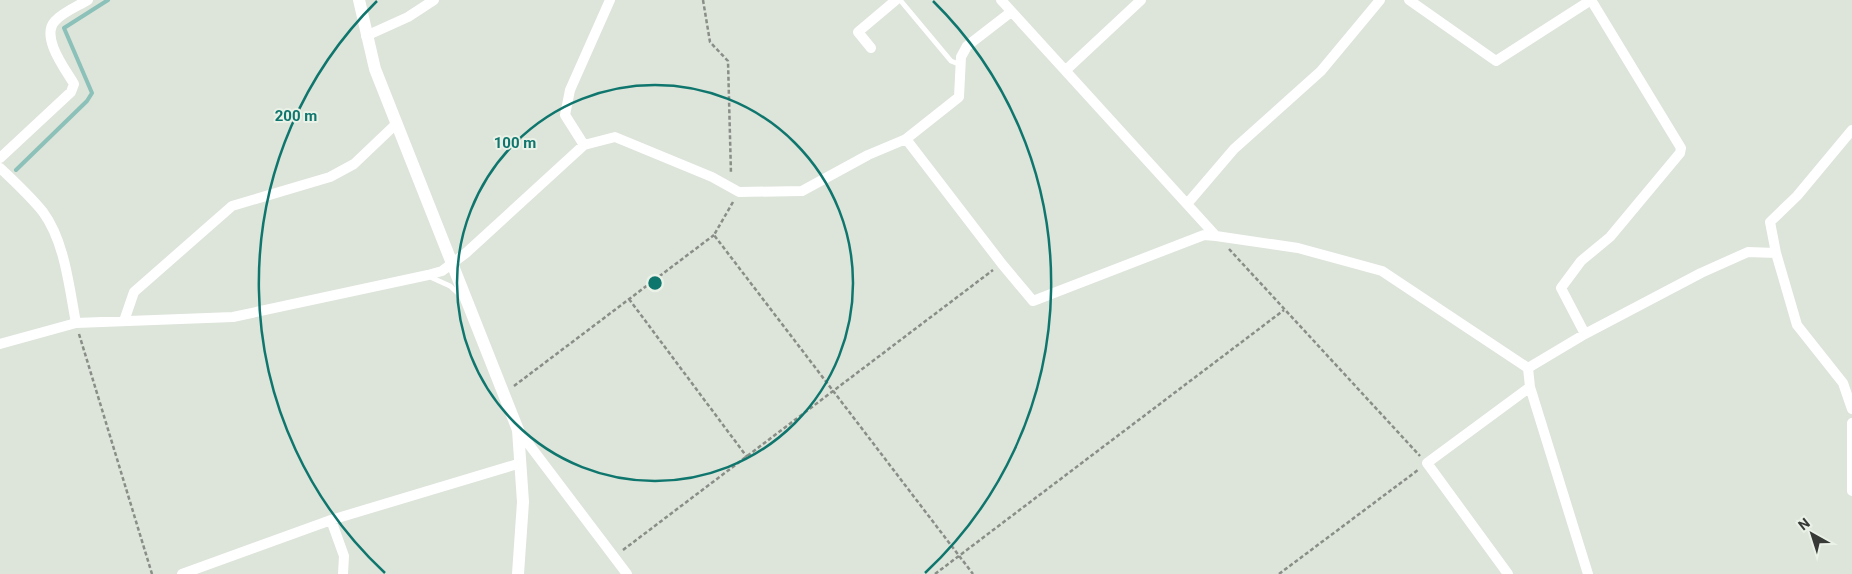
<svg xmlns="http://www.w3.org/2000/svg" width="1852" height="574" font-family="Roboto,sans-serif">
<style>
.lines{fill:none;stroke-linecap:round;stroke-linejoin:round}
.stream{stroke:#8bc1b9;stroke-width:4}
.path{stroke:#898e87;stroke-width:2.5;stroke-dasharray:4 2.5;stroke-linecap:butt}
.service{stroke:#fff;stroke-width:5}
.minor{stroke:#fff;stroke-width:10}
.tertiary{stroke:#fff;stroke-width:12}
.ring{fill:none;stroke:#0f766e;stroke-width:2.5}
.centre{fill:#0f766e;stroke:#eaf1e7;stroke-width:2.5}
.ring-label{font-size:15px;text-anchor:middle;font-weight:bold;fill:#0f766e;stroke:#eaf1e7;stroke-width:4;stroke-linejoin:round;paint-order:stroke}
</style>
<rect width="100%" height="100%" fill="#dde4da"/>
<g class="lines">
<!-- stream -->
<path class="stream" d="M16 170 87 101 92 93 64 28 108 0"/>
<!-- path -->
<path class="path" d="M703 0 710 42 728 61 731 174
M733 202 714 235 973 574
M1229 249 1420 456
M629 299 747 457
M79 334 152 574
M514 386 714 235
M623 550 993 270
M935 574 1284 310
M1279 574 1418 470"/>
<!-- service -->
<path class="service" d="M900 0 951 61 961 65
M428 276 450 286 461 296"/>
<!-- minor -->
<path class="minor" d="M1001 0 1216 236
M1409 0 1496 61 1591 0
M366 36 408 17 434 0
M871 48 858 32 896 0
M1066 70 1141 0
M1852 130 1797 196 1770 222 1776 253 1797 325 1843 383 1852 409
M906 139 1002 264 1033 301 1204 235 1216 236 1298 248 1382 271 1528 368
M584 145 565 115 570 90 610 0
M0 158 71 92 74 84C66 70 40 37 55 21 63 12 78 6 88 0
M0 168C15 182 30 196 43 212 65 242 69 287 76 323
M1187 204 1234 149 1321 71 1380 0
M124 321 134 292 232 206 330 177 354 164 396 124
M1585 334 1561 288 1581 261 1610 237 1680 153 1681 148 1591 0
M0 344 76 323 233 317 428 275 442 271 466 253 584 145 615 137 712 177 739 192 802 191 868 155 906 139 959 97 961 57 967 46 1011 12
M1528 368 1585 334 1701 273 1748 252 1776 253
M1528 368 1530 387 1588 574
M1852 423V491
M518 430 627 574
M331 520 344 556 343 574
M182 574 331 520 521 463
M1508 574 1427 463 1530 387"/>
<!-- tertiary -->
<path class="tertiary" d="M359 0 375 69 518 430 523 502 518 574"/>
</g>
<!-- distance rings -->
<g class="ring">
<circle cx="655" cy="283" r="198"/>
<path d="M385 573A396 396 0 0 1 377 1M933 1A396 396 0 0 1 925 573"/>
</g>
<circle cx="655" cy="283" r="8" class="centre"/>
<g class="ring-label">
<text x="296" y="121">200 m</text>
<text x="515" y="148">100 m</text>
</g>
<!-- north arrow -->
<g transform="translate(1812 534) rotate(321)" stroke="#eaf1e7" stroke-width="4" paint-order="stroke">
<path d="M0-4L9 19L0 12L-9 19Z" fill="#373a36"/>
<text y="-8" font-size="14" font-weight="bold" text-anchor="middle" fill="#373a36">N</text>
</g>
</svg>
